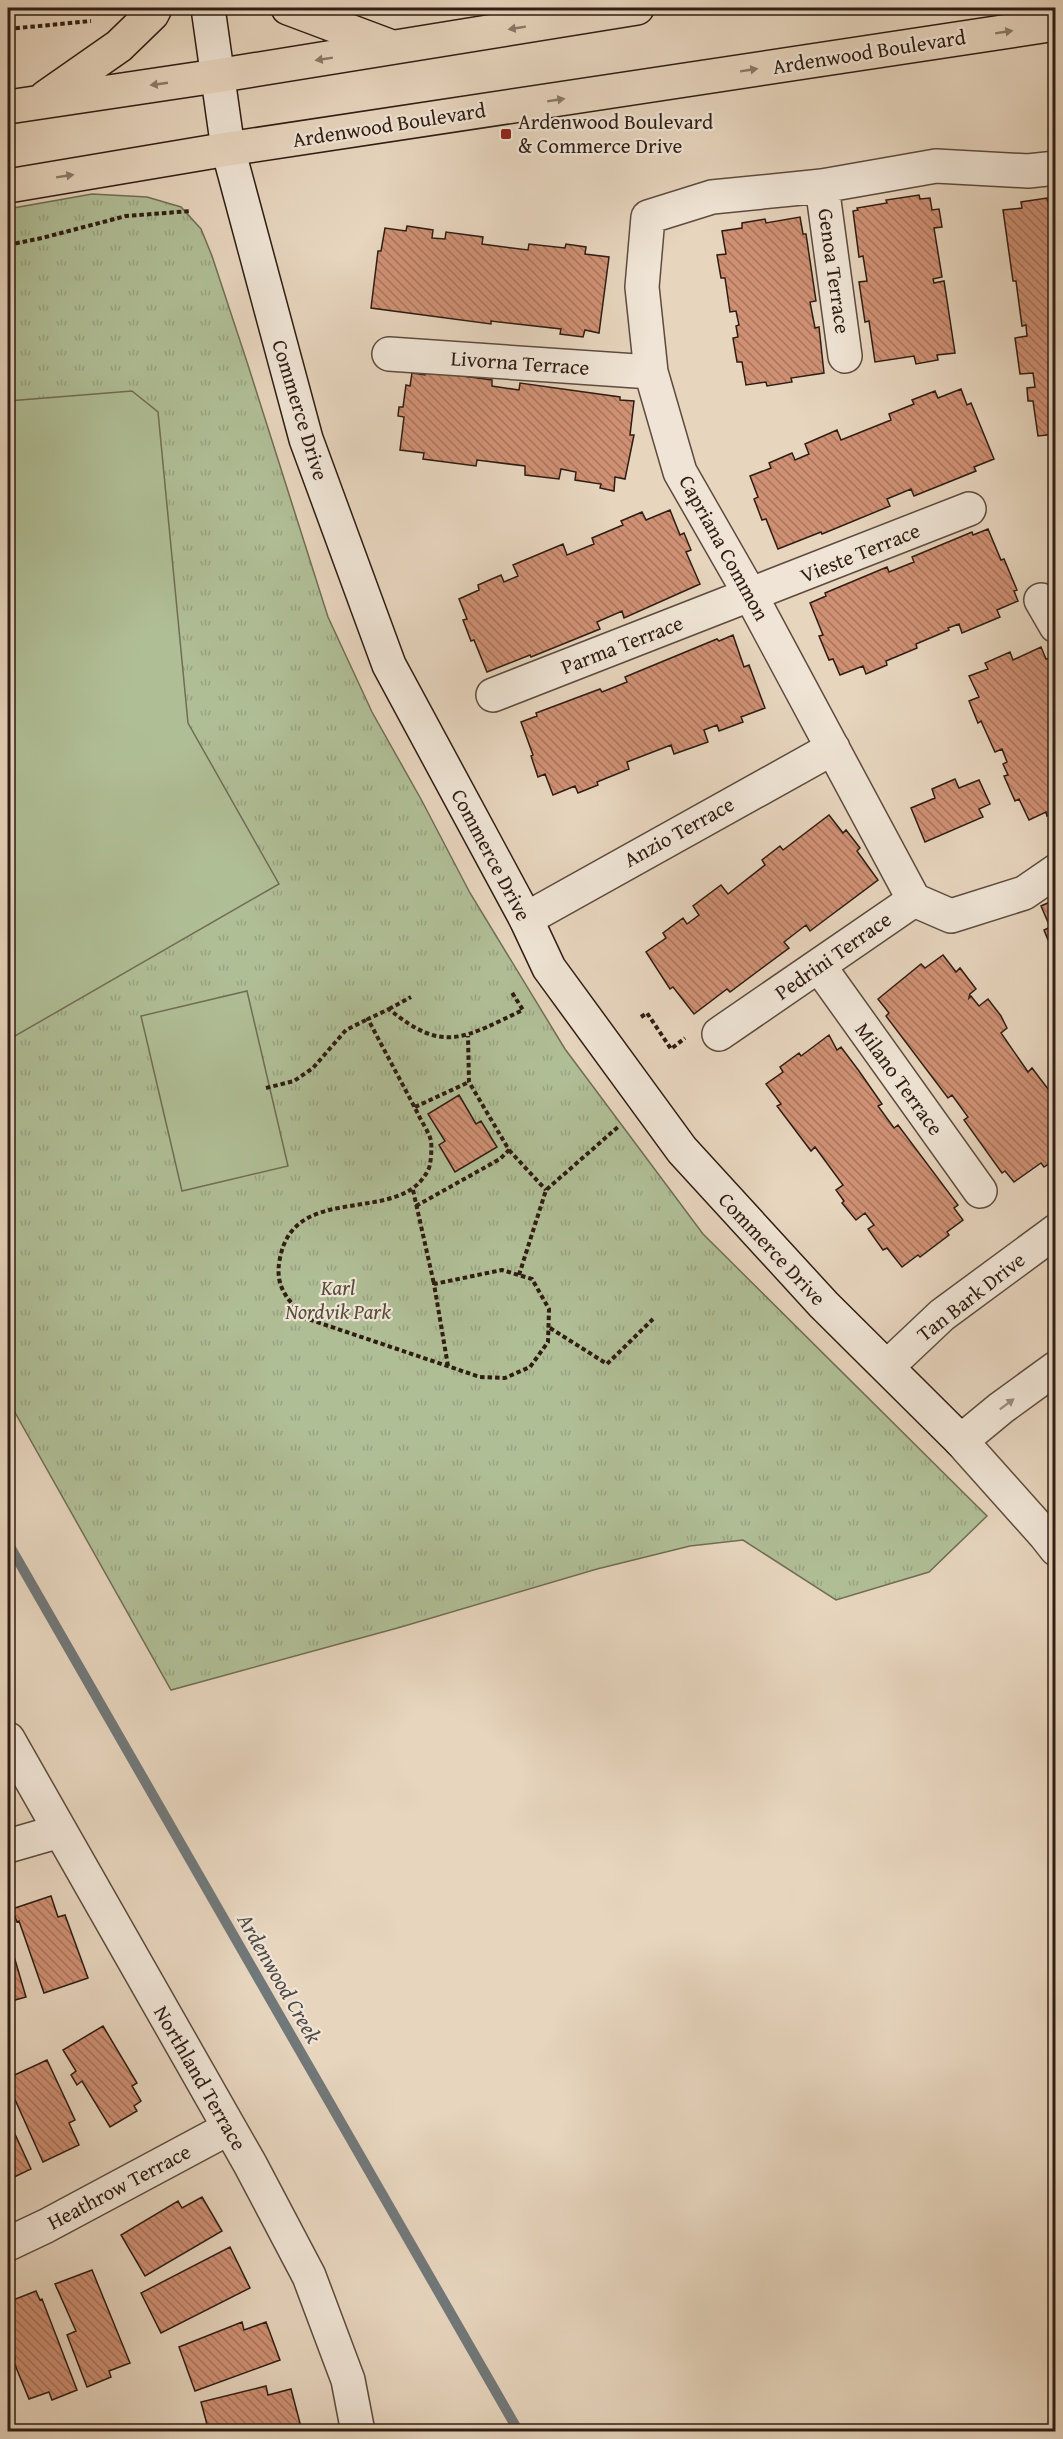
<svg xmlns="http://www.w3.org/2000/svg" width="1063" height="2439" font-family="'Gentium Book Plus',serif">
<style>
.park{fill:url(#park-tufts);stroke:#706e54;stroke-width:1.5}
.garden{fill:#b0be96;stroke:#706e54;stroke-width:1.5}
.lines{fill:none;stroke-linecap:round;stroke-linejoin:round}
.stream{stroke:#717879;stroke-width:10}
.building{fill:url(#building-back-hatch);stroke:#2f1d13;stroke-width:1.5}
.street-casing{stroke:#5d4b3e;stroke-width:36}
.secondary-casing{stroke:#2f1d13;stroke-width:36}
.primary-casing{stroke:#2f1d13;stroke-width:36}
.path{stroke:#2f1d13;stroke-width:4;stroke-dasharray:4.5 3;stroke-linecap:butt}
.street{stroke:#efe4d5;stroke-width:33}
.secondary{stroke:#efe4d5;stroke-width:33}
.primary{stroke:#e7d5be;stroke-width:33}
.oneway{fill:#8b7968}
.oneway2{fill:#998a7e}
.poi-dot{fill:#8f2418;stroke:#efe4d5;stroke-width:2}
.labels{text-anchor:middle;stroke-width:4.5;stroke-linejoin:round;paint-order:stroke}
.street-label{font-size:21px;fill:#2f1d13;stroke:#efe4d5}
.poi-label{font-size:21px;fill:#2f1d13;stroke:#efe4d5;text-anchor:start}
.park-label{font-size:21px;font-style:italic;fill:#564d3a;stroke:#efe4d5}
.water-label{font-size:22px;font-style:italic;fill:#504b46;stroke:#efe4d5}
</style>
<defs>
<pattern id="park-tufts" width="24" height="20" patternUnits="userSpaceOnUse" patternTransform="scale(1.5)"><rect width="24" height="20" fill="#b0be96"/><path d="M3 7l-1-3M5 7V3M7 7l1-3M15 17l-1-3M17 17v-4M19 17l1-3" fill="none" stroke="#98a380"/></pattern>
<pattern id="building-back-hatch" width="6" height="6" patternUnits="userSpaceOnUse" patternTransform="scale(1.5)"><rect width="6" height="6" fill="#cf9074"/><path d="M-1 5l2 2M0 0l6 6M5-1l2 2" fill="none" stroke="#a8755e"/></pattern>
</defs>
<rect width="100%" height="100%" fill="#e7d5be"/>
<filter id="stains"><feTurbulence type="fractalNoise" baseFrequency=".00333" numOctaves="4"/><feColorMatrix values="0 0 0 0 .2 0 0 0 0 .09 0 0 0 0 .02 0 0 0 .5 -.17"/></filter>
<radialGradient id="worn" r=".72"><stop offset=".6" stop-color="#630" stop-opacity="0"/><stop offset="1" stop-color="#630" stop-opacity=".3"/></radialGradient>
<!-- park -->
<path class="park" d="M92 194 147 197 181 207 201 229 212 256 247 362 328 617 372 712 422 801 470 893 565 1049 703 1234 987 1516 929 1572 836 1600 743 1540 690 1546 597 1569 401 1627 171 1690 8 1400V209Z"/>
<!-- garden -->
<path class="garden" d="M132 391 158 412 188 723 279 884 8 1040V401Z
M247 991 288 1166 182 1191 141 1016Z"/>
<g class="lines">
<!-- stream -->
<path class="stream" d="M8 1543 519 2432"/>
</g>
<!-- building -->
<path class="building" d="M919 195 920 199 930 198 932 210 939 209 942 227 934 228 942 277 933 279 934 283 944 281 955 353 937 355 938 360 916 364 914 356 875 362 869 321 865 322 859 282 867 281 863 256 859 257 853 211 858 210 857 208 887 203 886 200Z
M1047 198 1048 202 1056 201V434L1038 436 1033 401H1028L1027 388 1035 387 1033 373 1020 374 1015 338 1027 336 1026 325 1022 326 1016 281H1013L1003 210 1022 208 1021 202Z
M800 217 803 234H806L816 301 810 302 815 328 819 327 824 373 791 378 792 382 767 386 766 382 746 385 742 362H737L733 338 738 337 736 326 739 325 736 311 730 312 725 278H721L717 255 726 254 722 231 742 228V223L765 219 766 223Z
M407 226 433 230 432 238 445 239 446 232 483 237 482 244 528 250 529 244 565 248 566 244 586 247 585 254 609 257 599 333 585 330 583 337 560 334 561 329 491 321V324L371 308 378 251H381L385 228 406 231Z
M425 371 492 380V386L519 390 520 383 620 397V400L634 401 630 435H634L625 479 615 477 614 491 600 488 601 484 575 480 576 472 561 469 559 479 525 475V466L477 460 476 466 423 459 424 453 400 450 404 417 398 416 399 407H403L406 385 410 386 412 373 425 375Z
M961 389 967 405 971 403 994 459 974 467 976 471 914 496 911 489 887 499 890 506 822 534 821 532 778 549 766 519 762 520 754 499 758 497 750 476 771 468 769 463 792 453 795 460 809 454 805 444 837 430 841 440 891 420 889 414 914 404 912 400 935 391 938 398Z
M670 510 680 535 684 533 691 550 686 552 700 584 624 618 622 611 597 622 600 629 531 657 530 655 487 672 474 640 471 641 463 620 467 619 459 599 479 590 478 585 501 575 504 582 518 576 513 565 563 544 567 555 594 544 592 538 623 525 621 521 642 512 646 520Z
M988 529 1001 560 1004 559 1017 590 1014 591 1018 601 997 610 1000 617 962 633 959 624 948 628 949 630 916 644 917 648 886 661 887 665 866 674 863 666 840 675 833 659 829 660 819 636 823 635 810 603 826 596 825 593 887 567 889 572 914 562 912 557 972 532 973 535Z
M733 635 744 667 749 665 765 708 741 717 743 722 719 731 717 725 704 730 708 742 674 754 671 745 627 762 629 769 597 782 598 785 578 793 575 786 553 795 545 774 538 777 531 756 533 755 521 722 537 716 536 713 600 689 602 692 627 682 625 677 717 639 719 641Z
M1041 647 1046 659 1050 658 1056 672V813L1047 816 1046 812 1029 820 1019 799 1015 801 1004 776 1008 775 1003 764 1007 762 1002 749 995 752 981 721 978 723 969 701 979 697 969 676 988 669 985 663 1010 652 1013 660Z
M955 779 959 788 979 780 990 804 979 809 983 817 925 842 911 808 935 798 932 789Z
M829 815 843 833 846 830 860 848 857 851 878 880 810 931 806 925 784 942 789 948 730 992 727 989 694 1014 673 987 670 989 646 952 666 938 663 933 683 918 687 924 699 915 693 906 721 885 728 894 765 865 762 860 780 846 783 850Z
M1056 893V950L1053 952 1044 930 1050 927 1041 906 1050 902 1048 896Z
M943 955 956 972 960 968 976 989 970 994 969 998 971 996 979 1006 988 999 1001 1016 1007 1028 1001 1033 1028 1072 1032 1068 1051 1093 1053 1091 1056 1095V1159L1044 1167 1041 1163 1014 1182 1005 1171 1002 1173 964 1120 968 1117 952 1095 948 1098 886 1016 889 1013 878 999 921 964 925 968Z
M829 1035 837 1050 841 1047 859 1071 882 1104 878 1106 894 1128 898 1125 958 1205 954 1208 963 1220 947 1232 949 1235 920 1257 918 1255 902 1267 887 1248 883 1250 868 1229 874 1225 865 1213 856 1220 842 1203 844 1201 836 1190 843 1185 815 1147 811 1151 777 1106 781 1104 766 1084 783 1072 780 1067 799 1053 801 1056Z
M459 1095 476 1124 481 1121 497 1147 455 1172 439 1145 445 1141 428 1114Z
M51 1896 58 1917 65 1915 88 1978 44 1993 19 1921 17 1922 12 1909Z
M8 1936 26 1997 8 2002Z
M103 2026 137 2083 132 2086 141 2101 134 2106 137 2111 110 2127 82 2081 77 2085 71 2075 76 2071 63 2050Z
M47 2060 75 2120 69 2123 79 2145 43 2162 8 2084V2078Z
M8 2119 31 2169 8 2180Z
M202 2197 222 2231 145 2276 121 2235 178 2201 182 2208Z
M230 2247 250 2288 161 2333 141 2293Z
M92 2270 130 2363 109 2371 111 2377 87 2387 67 2335 76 2331 55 2284Z
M36 2291 40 2300 42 2299 77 2390 52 2400 49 2392 29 2399 13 2360 15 2359 8 2339 11 2336 8 2328V2302Z
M242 2322 244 2330 266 2322 280 2360 195 2391 179 2347Z
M266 2386 268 2395 291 2389 301 2427 282 2432H209L201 2402Z"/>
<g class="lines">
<defs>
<path id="street" d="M822 186 845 356
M389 354 651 372
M1041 600 1056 626
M493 695 969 509
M914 900 751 596 680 472 651 372 642 287 648 217 712 197 822 186 936 166 1028 171 1056 168
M526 919 833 748
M819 966 980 1191
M719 1034 914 900 951 916 1024 893 1056 871
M888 1366 942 1315 1056 1231
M1056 1368 1001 1408 961 1441 1045 1535 1056 1549
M8 1739 250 2164 309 2276 348 2380 358 2432
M8 1846 60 1831
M8 2244 46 2226 229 2128"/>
<path id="secondary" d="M208 8 228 149 306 439 389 665 526 919 549 968 682 1150 824 1305 961 1441"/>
<path id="primary" d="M288 8 392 47
M46 97 119 46 152 14 155 8
M8 107 216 76 637 8
M8 186 228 149 1056 24"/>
</defs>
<!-- street casing -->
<use href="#street" class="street-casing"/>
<!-- secondary casing -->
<use href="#secondary" class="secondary-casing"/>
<!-- primary casing -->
<use href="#primary" class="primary-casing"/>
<!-- path -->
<path class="path" d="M8 29 91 21
M8 245 42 238 126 216 191 211
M389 1009 411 997
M641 1017 647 1013 671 1049 685 1038
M266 1088 294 1081 313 1068 346 1030 368 1019
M415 1107 469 1082
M509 1150 546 1190
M413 1190 434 1284
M416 1206 500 1159 509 1150 469 1082 468 1036
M519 1275 546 1190 619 1126
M550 1328 607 1364 653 1319
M448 1366 434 1284 502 1270 532 1279 549 1309 548 1342 530 1367 505 1378 480 1377 305 1318C287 1299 274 1286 280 1258 295 1179 403 1228 429 1168 431 1163 432 1147 431 1141 429 1132 421 1121 417 1112 401 1081 384 1050 368 1019L389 1009C444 1055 465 1037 523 1010L511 991"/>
<!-- street -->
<use href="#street" class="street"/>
<!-- secondary -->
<use href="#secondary" class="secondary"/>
<!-- primary -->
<use href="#primary" class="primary"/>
</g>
<!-- one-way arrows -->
<defs><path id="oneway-solid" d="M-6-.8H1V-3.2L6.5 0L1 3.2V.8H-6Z" transform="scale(1.5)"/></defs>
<g class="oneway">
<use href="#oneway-solid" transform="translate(517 28) rotate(171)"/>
<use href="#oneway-solid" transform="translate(1004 32) rotate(-9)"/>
<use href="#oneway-solid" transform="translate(324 59) rotate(171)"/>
<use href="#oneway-solid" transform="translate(749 70) rotate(-9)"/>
<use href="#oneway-solid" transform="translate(159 84) rotate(172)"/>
<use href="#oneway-solid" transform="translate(556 100) rotate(-9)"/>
<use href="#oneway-solid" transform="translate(65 176) rotate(-9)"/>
</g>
<use class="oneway2" href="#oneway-solid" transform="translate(1007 1404) rotate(-37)"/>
<!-- markers -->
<rect class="poi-dot" x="500" y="128" width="12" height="12" rx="3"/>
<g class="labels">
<!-- street labels -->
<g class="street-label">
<text transform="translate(869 52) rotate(-9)" y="7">Ardenwood Boulevard</text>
<text transform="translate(389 125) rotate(-9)" y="7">Ardenwood Boulevard</text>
<text transform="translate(834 271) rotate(82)" y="7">Genoa Terrace</text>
<text transform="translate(520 363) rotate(4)" y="7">Livorna Terrace</text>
<text transform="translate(300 410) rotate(73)" y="7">Commerce Drive</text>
<text transform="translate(724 548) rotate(61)" y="7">Capriana Common</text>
<text transform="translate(860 553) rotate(-22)" y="7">Vieste Terrace</text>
<text transform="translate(622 645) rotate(-21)" y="7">Parma Terrace</text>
<text transform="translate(679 832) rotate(-29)" y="7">Anzio Terrace</text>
<text transform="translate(491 855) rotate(62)" y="7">Commerce Drive</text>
<text transform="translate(833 956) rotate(-35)" y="7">Pedrini Terrace</text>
<text transform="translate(899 1079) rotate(54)" y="7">Milano Terrace</text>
<text transform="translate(772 1249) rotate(47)" y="7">Commerce Drive</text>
<text transform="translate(971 1297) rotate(-38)" y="7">Tan Bark Drive</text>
<text transform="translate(200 2078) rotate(60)" y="7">Northland Terrace</text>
<text transform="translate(119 2187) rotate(-28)" y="7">Heathrow Terrace</text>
</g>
<!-- poi labels -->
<g class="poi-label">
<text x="518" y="129">Ardenwood Boulevard<tspan x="518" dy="24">&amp; Commerce Drive</tspan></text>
</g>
<!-- park labels -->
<g class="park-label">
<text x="338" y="1295">Karl<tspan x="338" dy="24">Nordvik Park</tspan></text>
</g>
<!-- water labels -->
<g class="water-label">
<text transform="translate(280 1978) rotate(60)" y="8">Ardenwood Creek</text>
</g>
</g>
<!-- margin -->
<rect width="1063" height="2439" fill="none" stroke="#e7d5be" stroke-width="30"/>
<rect x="9" y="9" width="1045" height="2421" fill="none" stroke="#2f1d13" stroke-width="3"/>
<rect x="15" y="15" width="1033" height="2409" fill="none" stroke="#2f1d13" stroke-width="1.5"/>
<rect width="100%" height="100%" filter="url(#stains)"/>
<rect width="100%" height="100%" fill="url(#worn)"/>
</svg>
